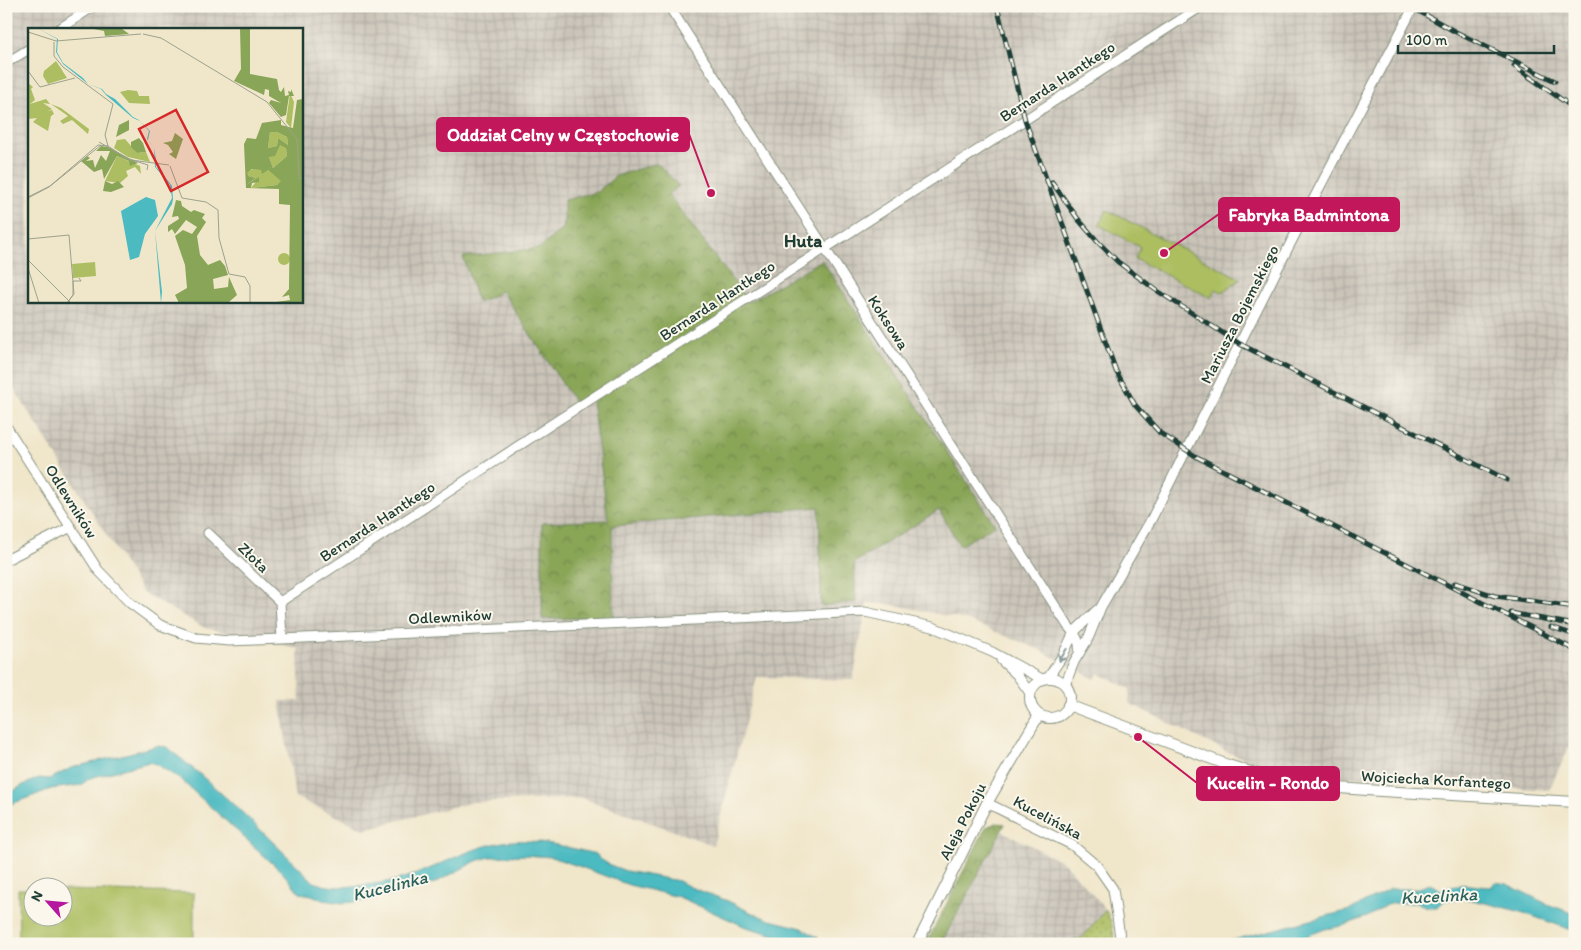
<svg xmlns="http://www.w3.org/2000/svg" width="1581" height="950" font-family="Itim,sans-serif">
<style>
.industrial{fill:url(#industrial-grid);fill-rule:evenodd}
.green{fill:url(#green-dots);stroke:#667e4a}
.forest{fill:url(#forest-crowns);stroke:#547146}
.pitch{fill:#acbe61;stroke:#667e4a}
.water{fill:#4bbac1;stroke:#357c7a}
.lines{fill:none;stroke-linecap:round;stroke-linejoin:round}
.minor-casing{stroke:#88927f;stroke-width:11}
.tertiary-casing{stroke:#88927f;stroke-width:12}
.minor{stroke:#fff;stroke-width:9}
.tertiary{stroke:#fff;stroke-width:10}
.rail-casing{stroke:#1f3d34;stroke-width:5}
.rail{stroke:#fbf7ec;stroke-width:3;stroke-dasharray:9;stroke-linecap:butt}
.oneway{stroke:#8f9e9a}
.labels{text-anchor:middle;stroke-width:4;stroke-linejoin:round;paint-order:stroke}
.street-label{font-size:16px;fill:#1f3d34;stroke:#fbf7ec}
.neighbourhood-label{font-size:18px;font-weight:bold;fill:#1f3d34;stroke:#fbf7ec}
.water-label{font-size:18px;font-style:italic;fill:#2c625e;stroke:#fbf7ec}
.inset-road{fill:none;stroke:#9ca28e;stroke-width:1}
.view{fill:#d62828;fill-opacity:0.15;stroke:#d62828;stroke-width:2.5}
.inset-edge{fill:none;stroke:#1f3d34;stroke-width:2.5}
.leader{fill:none;stroke:#c2185b;stroke-width:2}
.callout-dot{fill:#c2185b;stroke:#fbf7ec;stroke-width:2}
.callout{fill:#c2185b;stroke:#c2185b;stroke-width:2}
.callout-label{font-size:18px;text-anchor:middle;font-weight:bold;fill:#fff}
</style>
<defs>
<pattern id="industrial-grid" width="8" height="8" patternUnits="userSpaceOnUse" patternTransform="scale(1.25)"><rect width="8" height="8" fill="#c9c3b8"/><path d="M0 4h8M4 0v8" fill="none" stroke="#aca89f"/></pattern>
<pattern id="green-dots" width="8" height="8" patternUnits="userSpaceOnUse" patternTransform="scale(1.25)"><rect width="8" height="8" fill="#acbe61"/><path d="M2 2h.1M6 6h.1" fill="none" stroke="#8b9c51" stroke-width="1.8" stroke-linecap="round"/></pattern>
<pattern id="forest-crowns" width="20" height="18" patternUnits="userSpaceOnUse" patternTransform="scale(1.25)"><rect width="20" height="18" fill="#89a557"/><path d="M2 6a3 3 0 1 1 6 0M12 15a3 3 0 1 1 6 0" fill="none" stroke="#6f8849"/></pattern>
</defs>
<rect width="100%" height="100%" fill="#fbf7ec"/>
<filter id="ink" filterUnits="userSpaceOnUse"><feTurbulence type="fractalNoise" baseFrequency=".02" numOctaves="2"/><feDisplacementMap in="SourceGraphic" scale="10" xChannelSelector="R" yChannelSelector="G"/><feConvolveMatrix kernelMatrix="1 2 1 2 8 2 1 2 1" color-interpolation-filters="sRGB"/></filter>
<filter id="wash" filterUnits="userSpaceOnUse"><feTurbulence type="fractalNoise" baseFrequency=".0096" numOctaves="4" result="noise"/><feDisplacementMap in="SourceGraphic" scale="20" xChannelSelector="R" yChannelSelector="G"/><feGaussianBlur stdDeviation="1.12" result="paint"/><feColorMatrix in="noise" values="0 0 0 0 0 0 0 0 0 0 0 0 0 0 0 0 0 1.4 0 .05"/><feComposite in="paint" operator="in"/></filter>
<g filter="url(#wash)">
<rect width="100%" height="100%" fill="#f0e6ca"/>
<!-- industrial -->
<path class="industrial" d="M6 6H1575V745L1571 743 1549 790 1330 776 1252 761 1227 752 1129 703 1130 689 1098 673 1095 679 1038 649 966 620 895 605 867 603 853 680 757 677 713 845 582 798 473 802 364 829 295 797 280 701H300L298 648 205 628 143 593 6 376ZM29 29H301V301H29Z
M1002 831 1065 863 1106 910 1083 937 1065 944H941Z"/>
<!-- green -->
<path class="green" d="M1106 910 1112 925 1115 944H1065L1083 937Z"/>
<!-- forest -->
<path class="forest" d="M657 163 679 186 668 194 749 302 822 260 995 525 960 546 939 510 854 563 856 602 821 606 819 507 612 526 613 617 542 619V523L608 520 591 393 575 403 502 291 478 303 463 257 540 248 564 227V200L597 192 616 176Z
M996 823 1005 824 941 944H939L929 938 986 827Z"/>
<!-- pitch -->
<path class="pitch" d="M1107 210 1241 279 1222 292 1215 289 1211 298 1135 259 1140 247 1099 225Z
M18 889H32V918H62L63 890 194 893V944H19Z"/>
<!-- water -->
<path class="water" d="M157 746 167 747 203 777 244 814 314 882C327 888 343 887 356 886 378 884 399 881 419 873 445 863 471 848 498 843 530 836 565 847 596 854L600 859 610 865 626 871 679 881 690 887 728 901 750 912 770 920 802 928 828 944H797L778 936 746 927 679 897 629 885 581 867 551 857 524 855 490 857 476 861 435 883 395 894 363 901 343 903 323 900 312 895 300 893 282 872 180 779 156 764 149 762 90 778 81 785 51 789 6 806V794L12 792 21 786 39 778 50 779 71 768Z
M1495 882 1507 884 1547 904 1575 914V931L1518 911 1477 901 1466 899 1448 900 1443 901 1437 907H1428L1417 903H1395L1386 905 1367 917 1342 926 1325 929 1299 939 1277 944H1218L1350 910 1390 889H1416L1430 884 1441 890C1459 881 1471 886 1491 887Z"/>
</g>
<g filter="url(#ink)">
<g class="lines">
<defs>
<path id="minor" d="M669 6 1068 626C1076 635 1081 642 1079 654
M59 29 94 6
M6 63 29 49
M6 426 98 570 130 603 160 625 196 638 229 641 282 639 865 612 933 627 992 652 1042 679
M208 533 280 602
M6 560 71 527
M282 639 280 602 555 422 1202 6
M1001 660 1017 675 1030 693
M1048 678 1063 655 1074 632 1097 610
M1065 685 1074 662 1088 639 1101 607 1152 518 1287 250 1414 6
M987 803 1072 845 1097 866 1113 889 1121 944"/>
<path id="tertiary" d="M1030 698a20 20 0 1 1 40 0a20 20 0 1 1-40 0Z
M1068 705 1228 765 1283 782 1310 786 1381 791 1575 802
M917 944 987 803 1039 715"/>
</defs>
<!-- minor casing -->
<use href="#minor" class="minor-casing"/>
<!-- tertiary casing -->
<use href="#tertiary" class="tertiary-casing"/>
<!-- minor -->
<use href="#minor" class="minor"/>
<!-- tertiary -->
<use href="#tertiary" class="tertiary"/>
<defs>
<path id="rail" d="M997 6 1025 120 1116 371 1135 405 1160 433 1197 457 1575 650
M1410 6 1454 31 1555 81
M1514 66 1575 109
M1052 182 1078 219 1098 242 1118 262 1156 290 1240 344 1507 480
M1455 583 1495 596 1575 607
M1511 613 1575 625
M1551 627 1575 635"/>
</defs>
<!-- rail casing -->
<use href="#rail" class="rail-casing"/>
<!-- rail -->
<use href="#rail" class="rail"/>
</g>
<!-- one-way arrows -->
<defs><path id="oneway-shaft" d="M-6 0H5M1.5-3L5.5 0L1.5 3" fill="none" stroke-width="1.6" stroke-linecap="round" stroke-linejoin="round" transform="scale(1.25)"/></defs>
<use class="oneway" href="#oneway-shaft" transform="translate(1063 655) rotate(120)"/>
</g>
<g class="labels">
<!-- street labels -->
<g class="street-label">
<text transform="translate(1057 81) rotate(-33)" y="6">Bernarda Hantkego</text>
<text transform="translate(717 300) rotate(-33)" y="6">Bernarda Hantkego</text>
<text transform="translate(1239 314) rotate(-63)" y="6">Mariusza Bojemskiego</text>
<text transform="translate(889 322) rotate(57)" y="6">Koksowa</text>
<text transform="translate(72 501) rotate(58)" y="6">Odlewników</text>
<text transform="translate(377 521) rotate(-33)" y="6">Bernarda Hantkego</text>
<text transform="translate(254 557) rotate(44)" y="6">Złota</text>
<text transform="translate(450 616) rotate(-3)" y="6">Odlewników</text>
<text transform="translate(1436 779) rotate(3)" y="6">Wojciecha Korfantego</text>
<text transform="translate(1048 817) rotate(28)" y="6">Kucelińska</text>
<text transform="translate(962 821) rotate(-63)" y="6">Aleja Pokoju</text>
</g>
<!-- neighbourhood labels -->
<g class="neighbourhood-label">
<text x="803" y="247">Huta</text>
</g>
<!-- water labels -->
<g class="water-label">
<text transform="translate(390 886) rotate(-14)" y="6">Kucelinka</text>
<text transform="translate(1439 896) rotate(-3)" y="6">Kucelinka</text>
</g>
</g>
<!-- overview -->
<g transform="translate(28 28)">
<rect width="275" height="275" fill="#f0e6ca"/>
<path d="M28 33 39 50 20 56 15 48 16 43ZM0 55 5 59 3 61 7 72 2 76 18 71 22 76 15 75 24 81 20 83 24 82 26 86 23 88 20 103 5 94 9 90 0 91ZM262 65 266 74 263 100 258 94ZM23 76 33 80 61 101 60 106 44 92 35 96 32 93 40 88ZM242 104H249L259 109 260 117 250 110 249 118 240 120ZM97 111 109 125 118 124 122 134 100 129 86 120 89 112ZM252 116 258 119 259 128 245 140 241 129ZM89 128 112 138 113 146 107 139 98 143 100 148 92 155 77 153ZM225 141 240 142 254 153 249 157 223 160 231 150 218 158 228 150 219 148 218 145ZM250 231a6 6 0 1 1 12 0a6 6 0 1 1-12 0Z" fill="#acbe61"/>
<path d="M61 0H93L101 6 77 8 76 3ZM212 0H222V46L249 51 251 62 253 64 256 59 257 68 261 67 260 63 263 64V61L266 68H261L258 87 253 89 241 75 243 72 253 75 241 68V62L237 61 236 67 206 53 213 41ZM275 71V275H241L262 272 261 267 254 269 261 261 262 177 251 176V161L218 160 216 116 219 110 228 111 234 95 253 92V97L265 100 269 72ZM242 104H249L259 109 260 117 250 110 249 118 240 120ZM252 117 258 120 259 128 245 140 241 129 247 128ZM224 141 233 142 234 146 240 142 253 153 249 157 223 160 224 155 231 154V149L218 157 228 150 220 148 219 145ZM101 92V102L88 109 91 97ZM147 105 155 111 148 131 141 126 145 124 140 117 135 115 144 113ZM111 110 115 115 118 124 109 125 103 119V114ZM73 118 80 119 110 135 102 138 101 133 89 128 76 151 74 141 66 144 53 133 59 128 62 130 58 133 65 132 67 140 73 127 78 133 82 123H68ZM77 153 84 156 90 153 96 159 83 164 75 163ZM148 172 153 173 154 178 163 184 166 182 177 186 174 190 178 194 169 208 172 227 180 237 192 232 197 238 200 247 185 251 186 261 200 259 201 249 209 267 201 274 151 275 147 267 159 260 157 237 147 208 155 202 164 206 169 199 158 192 147 206 144 201 140 204V198L151 191 150 188 144 189Z" fill="#89a557" fill-rule="evenodd"/>
<path d="M100 62 109 63 111 68H121L122 76 101 75 92 64Z" fill="#acbe61"/>
<path d="M20 44a7 7 0 1 1 14 0a7 7 0 1 1-14 0ZM67 234 68 248 45 250 44 236Z" fill="#acbe61"/>
<path d="M9 0 30 11 29 24 35 35 55 50 60 56 74 61 78 66 87 71 105 89 111 92 122 103 120 112 126 120 128 132V139L141 154 144 158 145 171 144 176 127 203 134 264 133 275 127 203 144 170 142 157 127 139 126 120 119 111 121 103 112 93 105 90 78 67 73 61 60 56 35 36 28 24 29 11ZM118 169 127 172 130 188 117 206 111 229 102 232 93 183Z" fill="#4bbac1"/>
<path class="inset-road" d="M0 4 28 13 113 6M115 6 133 10 239 74 269 111 271 150 275 151M26 14V28L35 39 85 76 77 107 80 118M0 43 12 59 47 50M71 114 103 132 141 137M142 138 154 170 178 174 190 182 191 210 201 246 217 249 222 258V275M0 169 22 158 70 117 80 118 98 130 120 137 119 142M0 170 21 159 73 117M0 211 41 207 46 266 39 275M0 232 43 275M0 240 11 275M39 275 45 267V253H53L51 250"/>
<path class="view" d="M148 82 180 144 143 163 111 101Z"/>
<rect width="275" height="275" class="inset-edge"/>
</g>
<!-- callouts -->
<path class="leader" d="M711 193L689 134M1164 253L1219 214M1138 737L1197 783"/>
<g class="callout-dot">
<circle cx="711" cy="193" r="5"/>
<circle cx="1164" cy="253" r="5"/>
<circle cx="1138" cy="737" r="5"/>
</g>
<g class="callout">
<rect x="437" y="118" width="252" height="33" rx="5"/>
<rect x="1219" y="198" width="180" height="33" rx="5"/>
<rect x="1197" y="767" width="142" height="33" rx="5"/>
</g>
<g class="callout-label">
<text x="563" y="141">Oddział Celny w Częstochowie</text>
<text x="1309" y="221">Fabryka Badmintona</text>
<text x="1268" y="789">Kucelin - Rondo</text>
</g>
<!-- margin -->
<rect width="1581" height="950" fill="none" stroke="#fbf7ec" stroke-width="25"/>
<!-- north arrow -->
<g transform="translate(48 902) rotate(297)"><circle r="24" fill="#fbf7ec" stroke="#a3ada2"/>
<path d="M0-4L9 19L0 12L-9 19Z" fill="#b5179e"/>
<text y="-8" font-size="14" font-weight="bold" text-anchor="middle" fill="#1f3d34">N</text>
</g>
<!-- scale -->
<path d="M1398 45v8h156v-8" fill="none" stroke="#1f3d34" stroke-width="2.5"/>
<text x="1406" y="45" font-size="15" fill="#1f3d34" stroke="#fbf7ec" stroke-width="4" paint-order="stroke">100 m</text>
</svg>
